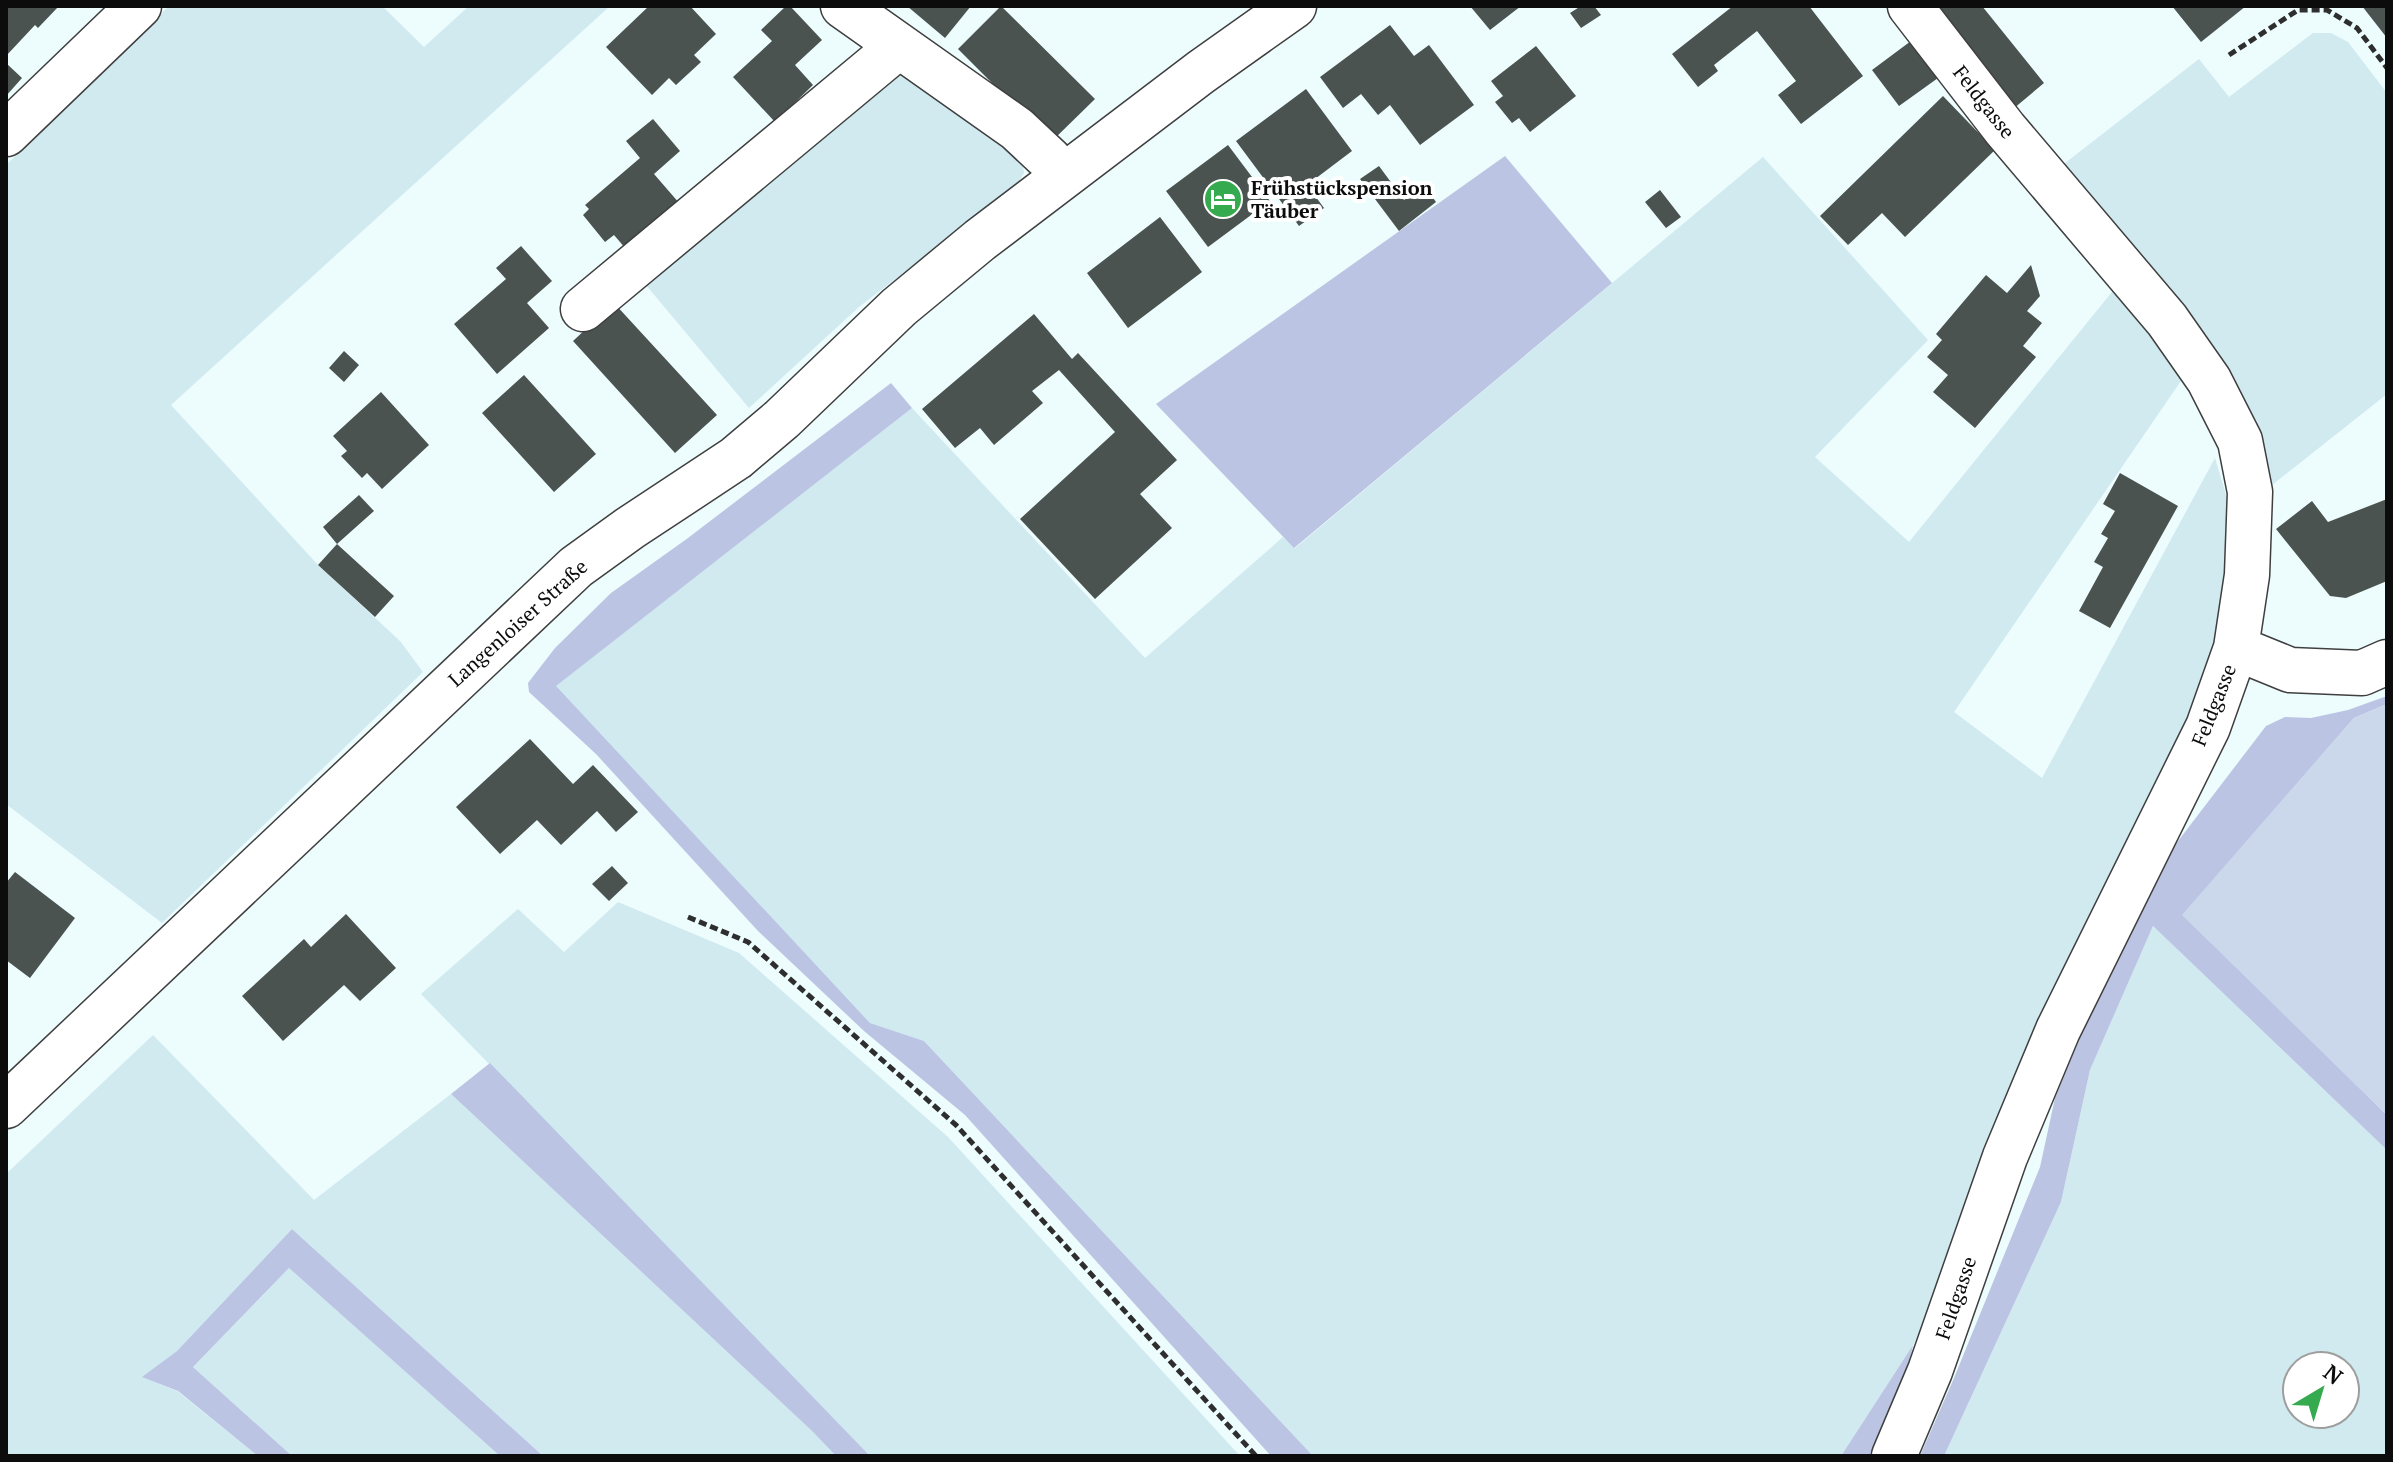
<svg xmlns="http://www.w3.org/2000/svg" width="2393" height="1462" font-family="'PT Serif',serif">
<style>
.farmland{fill:#d0eaf0;fill-rule:evenodd}
.green{fill:#bbc5e3}
.pitch{fill:#cbd8eb}
.building{fill:#4a5350}
.lines{fill:none;stroke-linecap:round;stroke-linejoin:round}
.minor-casing{stroke:#3f3f3f;stroke-width:47}
.path{stroke:#2e2e2e;stroke-width:5;stroke-dasharray:8 4;stroke-linecap:butt}
.minor{stroke:#fff;stroke-width:44}
.labels{text-anchor:middle;stroke-width:8;stroke-linejoin:round;paint-order:stroke}
.street-label{font-size:20px;fill:#0c0c0c;stroke:#fff}
.poi-label{font-size:20px;font-weight:bold;fill:#0c0c0c;stroke:#fff;text-anchor:start}
</style>
<rect width="100%" height="100%" fill="#edfcfd"/>
<!-- farmland -->
<path class="farmland" d="M169 6H382L424 47 469 6H610L171 405 318 565 400 641 423 672 162 923 6 804V165Z
M2313 33H2331L2348 42 2387 93V394L2272 485 2259 433 2060 167 2199 59 2229 97Z
M905 69 1021 155 1024 173 1015 187 859 307 749 408 640 278Z
M1763 157 1928 340 1815 457 1909 542 2116 287 2185 375 1954 712 2042 778 2215 458 2227 498V578L2216 645 2188 719 1932 1309 1913 1345 1841 1456H1313L924 1041 870 1023 555 686 912 408 1145 658 1283 537 1295 548Z
M618 902 739 953 948 1137 1240 1456H870L421 994 518 909 564 952Z
M2153 926 2387 1150V1456H1944L2061 1202 2090 1070ZM2297 1366H2345V1414H2297Z
M153 1035 314 1200 451 1094 812 1431 836 1456H543L292 1229 177 1351 143 1377 177 1391 258 1456H6V1174Z
M289 1268 500 1456H292L193 1367Z"/>
<!-- green -->
<path class="green" d="M1505 156 1612 283 1294 548 1156 404Z
M891 383 912 408 556 686 870 1023 924 1041 1313 1456H1271L965 1115 864 1031 758 931 596 754 529 692 528 683 555 648 611 593 688 538Z
M2387 696V704L2354 718 2183 915 2387 1115V1150L2153 926 2090 1070 2061 1202 1944 1456H1920L1954 1378 2040 1167 2055 1098 2079 1040 2142 904 2175 845 2266 726 2285 717 2311 718 2348 710Z
M490 1063 870 1456H836L812 1431 451 1094Z
M292 1229 543 1456H500L289 1268 193 1367 292 1456H258L178 1391 142 1377 177 1351Z
M1913 1345 1902 1398 1876 1456H1841Z"/>
<!-- pitch -->
<path class="pitch" d="M2387 704V1115L2182 915 2354 718Z"/>
<!-- building -->
<path class="building" d="M6 6H59L38 28 35 25 6 56Z
M649 6H690L716 34 694 55 701 62 676 85 669 78 652 95 606 47Z
M786 6H790L822 40 795 65 813 85 775 122 733 77 772 41 761 30Z
M907 6H971L945 38Z
M1001 6 1095 99 1051 142 958 49Z
M1470 6H1521L1490 30Z
M1581 6H1594L1601 15 1581 28 1570 13Z
M1733 6H1809L1863 76 1801 124 1778 95 1796 81 1757 31 1714 65 1718 71 1698 87 1672 54Z
M1930 6H1982L2044 83 2013 109Z
M2172 6H2246L2201 42Z
M2362 6H2387V38Z
M1390 25 1414 56 1429 45 1474 105 1420 145 1390 105 1378 115 1361 94 1343 108 1320 77Z
M1911 41 1938 78 1899 106 1872 70Z
M1536 46 1576 96 1530 132 1519 118 1512 123 1495 102 1503 96 1491 81Z
M6 63 22 78 6 96Z
M1306 89 1352 151 1307 185 1324 208 1299 226 1236 141Z
M1943 96 1995 150 1905 237 1882 213 1848 245 1820 216Z
M653 119 680 151 654 174 680 204 626 249 614 235 605 242 583 215 589 209 585 205 640 158 626 141Z
M1228 145 1270 201 1208 247 1166 191Z
M1379 166 1404 200 1424 185 1436 202 1399 231 1360 179Z
M1660 190 1681 217 1666 228 1645 202Z
M1160 217 1202 272 1128 328 1087 273Z
M521 246 552 281 527 303 549 328 497 374 454 324 506 279 496 268Z
M2031 265 2040 296 2027 311 2042 323 2023 346 2036 357 1975 428 1933 392 1948 375 1927 357 1942 340 1936 334 1986 275 2007 293Z
M614 303 717 415 675 453 573 341Z
M1034 314 1072 359 1078 353 1177 460 1140 494 1172 528 1095 599 1020 519 1115 432 1059 370 1032 391 1043 403 994 445 980 428 955 448 922 409Z
M344 351 359 365 344 382 329 368Z
M524 375 596 454 554 492 482 413Z
M381 392 429 445 382 489 367 473 362 478 341 456 347 451 333 436Z
M2120 473 2178 506 2110 628 2079 611 2103 567 2094 562 2108 538 2101 534 2115 511 2103 504Z
M359 495 374 511 337 544 323 527Z
M2387 499V581L2346 598 2330 596 2276 529 2312 501 2328 522Z
M337 544 394 596 375 617 318 565Z
M530 739 573 784 593 765 638 812 616 832 597 811 561 845 537 820 500 854 456 807Z
M612 866 628 883 609 901 592 884Z
M15 872 75 918 30 978 6 960V883Z
M346 914 396 968 360 1001 344 985 283 1041 242 996 304 939 311 947Z"/>
<g class="lines">
<defs>
<path id="minor" d="M843 6 1017 129 1049 159 1062 177
M6 134 139 6
M583 309 899 46
M2236 648 2290 670 2362 673 2387 662
M6 1106 576 567 630 528 736 458 782 419 899 307 980 240 1201 72 1294 6
M1894 1456 1930 1371 2005 1157 2058 1030 2208 727 2236 648 2247 575 2250 492 2240 441 2209 380 2167 320 2005 129 1910 6"/>
</defs>
<!-- minor casing -->
<use href="#minor" class="minor-casing"/>
<!-- path -->
<path class="path" d="M2229 55 2298 10H2327L2357 28 2387 68
M688 917 748 942 956 1125 1256 1456"/>
<!-- minor -->
<use href="#minor" class="minor"/>
</g>
<!-- icons -->
<defs>
<symbol id="hotel-disc" viewBox="-11 -11 22 22"><circle r="9.5" fill="#36aa4e" stroke="#fff"/><path d="M-6-4.5h1.5V1H6V5H4.5V3h-9V5H-6ZM-4 0a1.8 1.8 0 1 1 3.6 0ZM.5 0V-2.5h3Q6-2.5 6 0Z" fill="#fff"/></symbol>
</defs>
<g fill-rule="evenodd">
<use href="#hotel-disc" x="1201" y="177" width="44" height="44"/>
</g>
<g class="labels">
<!-- street labels -->
<g class="street-label">
<text transform="translate(1984 102) rotate(52)" y="7">Feldgasse</text>
<text transform="translate(518 623) rotate(-42)" y="7">Langenloiser Straße</text>
<text transform="translate(2214 705) rotate(-68)" y="7">Feldgasse</text>
<text transform="translate(1956 1298) rotate(-71)" y="7">Feldgasse</text>
</g>
<!-- poi labels -->
<g class="poi-label">
<text x="1251" y="195">Frühstückspension<tspan x="1251" dy="23">Täuber</tspan></text>
</g>
</g>
<!-- border -->
<rect width="2393" height="1462" fill="none" stroke="#0c0c0c" stroke-width="16"/>
<!-- north arrow -->
<g transform="translate(2321 1390) rotate(38)"><circle r="38" fill="#ffffff" stroke="#9e9e9e" stroke-width="2"/>
<path d="M0-6L14 30L0 20L-14 30Z" fill="#36aa4e"/>
<text y="-12" font-size="22" font-weight="bold" text-anchor="middle" fill="#0c0c0c">N</text>
</g>
</svg>
